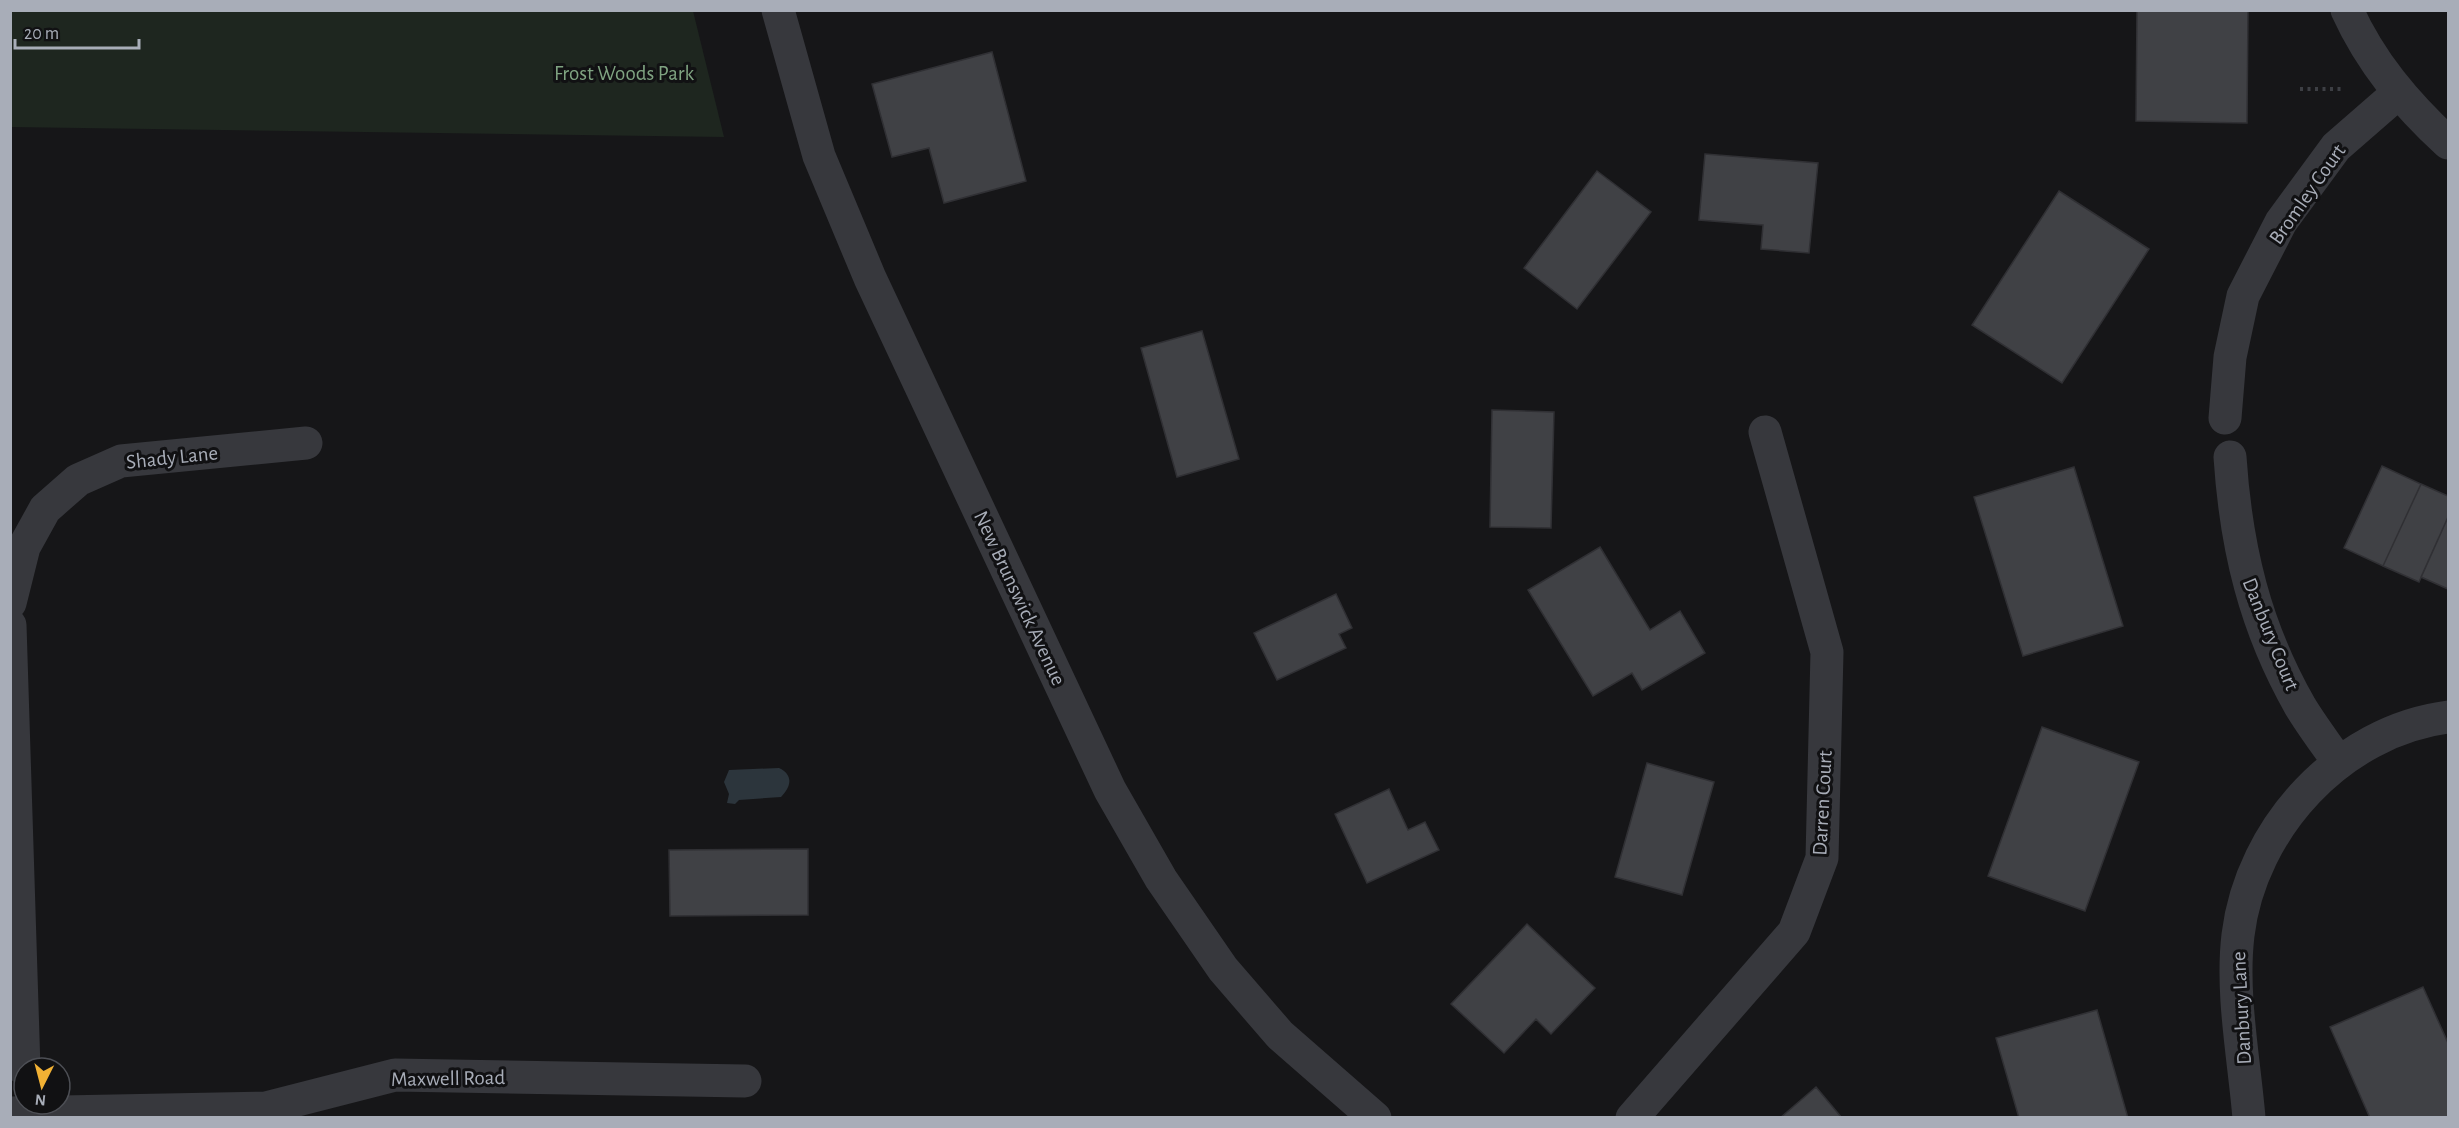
<svg xmlns="http://www.w3.org/2000/svg" width="2459" height="1128" font-family="'Alegreya Sans',sans-serif">
<style>
.green{fill:#1e261f}
.water{fill:#2c353c}
.building{fill:#404145;stroke:#303034;stroke-width:1.5}
.lines{fill:none;stroke-linecap:round;stroke-linejoin:round}
.path{stroke:#3d3f44;stroke-width:4;stroke-dasharray:3 4.5;stroke-linecap:butt}
.minor{stroke:#37383d;stroke-width:33}
.tertiary{stroke:#37383d;stroke-width:33}
.labels{text-anchor:middle;stroke-width:6;stroke-linejoin:round;paint-order:stroke}
.park-label{font-size:21px;fill:#7fa381;stroke:#111113}
.street-label{font-size:21px;fill:#a8adb8;stroke:#111113}
</style>
<rect width="100%" height="100%" fill="#161618"/>
<!-- green -->
<path class="green" d="M693 11 724 137 11 127V11Z"/>
<!-- water -->
<path class="water" d="M779 768C794 775 791 787 781 797L739 800 735 804 727 803 729 794 724 782 729 770Z"/>
<!-- building -->
<path class="building" d="M2137 10H2248L2247 123 2136 121Z
M992 52 1026 181 944 203 929 148 892 157 872 84Z
M1705 154 1818 163 1809 253 1761 249 1763 225 1699 220Z
M1597 171 1651 212 1577 309 1524 268Z
M2059 191 2149 249 2062 383 1972 325Z
M1202 331 1239 459 1177 477 1141 348Z
M1492 410 1554 412 1551 528 1490 527Z
M2382 466 2421 484 2383 566 2344 548Z
M2074 467 2123 626 2023 656 1974 497Z
M2421 484 2448 496V517L2419 582 2383 566Z
M2448 517V589L2421 577Z
M1600 547 1650 630 1680 611 1705 653 1642 690 1632 673 1593 696 1528 590Z
M1336 594 1352 628 1339 634 1346 648 1277 680 1254 633Z
M2042 727 2139 762 2085 911 1988 876Z
M1647 763 1714 782 1682 895 1615 877Z
M1389 789 1408 830 1425 822 1439 850 1367 883 1335 814Z
M808 849V915L670 916 669 850Z
M1527 924 1595 988 1551 1034 1536 1019 1504 1053 1451 1004Z
M2423 987 2448 1043V1118H2370L2330 1027Z
M2097 1010 2128 1118H2019L1996 1038Z
M1816 1087 1842 1118H1780Z"/>
<g class="lines">
<!-- path -->
<path class="path" d="M2300 89H2344"/>
<!-- minor -->
<path class="minor" d="M2347 10C2371 63 2406 104 2448 143
M2225 418 2230 357 2243 296 2281 222 2336 147 2398 93
M2230 457C2236 548 2255 627 2300 706 2312 726 2326 744 2339 763
M10 603 24 547 45 509 78 480 121 461 306 443
M10 625 24 1069
M10 1113 266 1108 395 1075 745 1081
M1632 1118 1794 932 1822 858 1827 652 1765 432
M2249 1118C2244 1058 2231 994 2238 935 2251 828 2340 731 2448 717"/>
<!-- tertiary -->
<path class="tertiary" d="M778 10 819 156 870 278 1110 790 1161 879 1223 969 1280 1035 1375 1118"/>
</g>
<g class="labels">
<!-- park labels -->
<g class="park-label">
<text x="624" y="80">Frost Woods Park</text>
</g>
<!-- street labels -->
<g class="street-label">
<text transform="translate(2307 194) rotate(-55)" y="7">Bromley Court</text>
<text transform="translate(172 457) rotate(-6)" y="7">Shady Lane</text>
<text transform="translate(1020 598) rotate(65)" y="7">New Brunswick Avenue</text>
<text transform="translate(2271 634) rotate(68)" y="7">Danbury Court</text>
<text transform="translate(1822 803) rotate(-87)" y="7">Darren Court</text>
<text transform="translate(2241 1008) rotate(-93)" y="7">Danbury Lane</text>
<text transform="translate(448 1078) rotate(-1)" y="7">Maxwell Road</text>
</g>
</g>
<!-- border -->
<rect width="2459" height="1128" fill="none" stroke="#a8adb8" stroke-width="24"/>
<!-- north arrow -->
<g transform="translate(42 1086) rotate(186)"><circle r="28" fill="#111113" stroke="#4d4f55" stroke-width="1.5"/>
<path d="M0-4.5L10 22L0 15L-10 22Z" fill="#f2b134"/>
<text y="-9" font-size="16" font-weight="bold" text-anchor="middle" fill="#a8adb8">N</text>
</g>
<!-- scale -->
<path d="M15 39v9h124v-9" fill="none" stroke="#a8adb8" stroke-width="3"/>
<text x="24" y="39" font-size="18" fill="#a8adb8" stroke="#111113" stroke-width="4.5" paint-order="stroke">20 m</text>
</svg>
